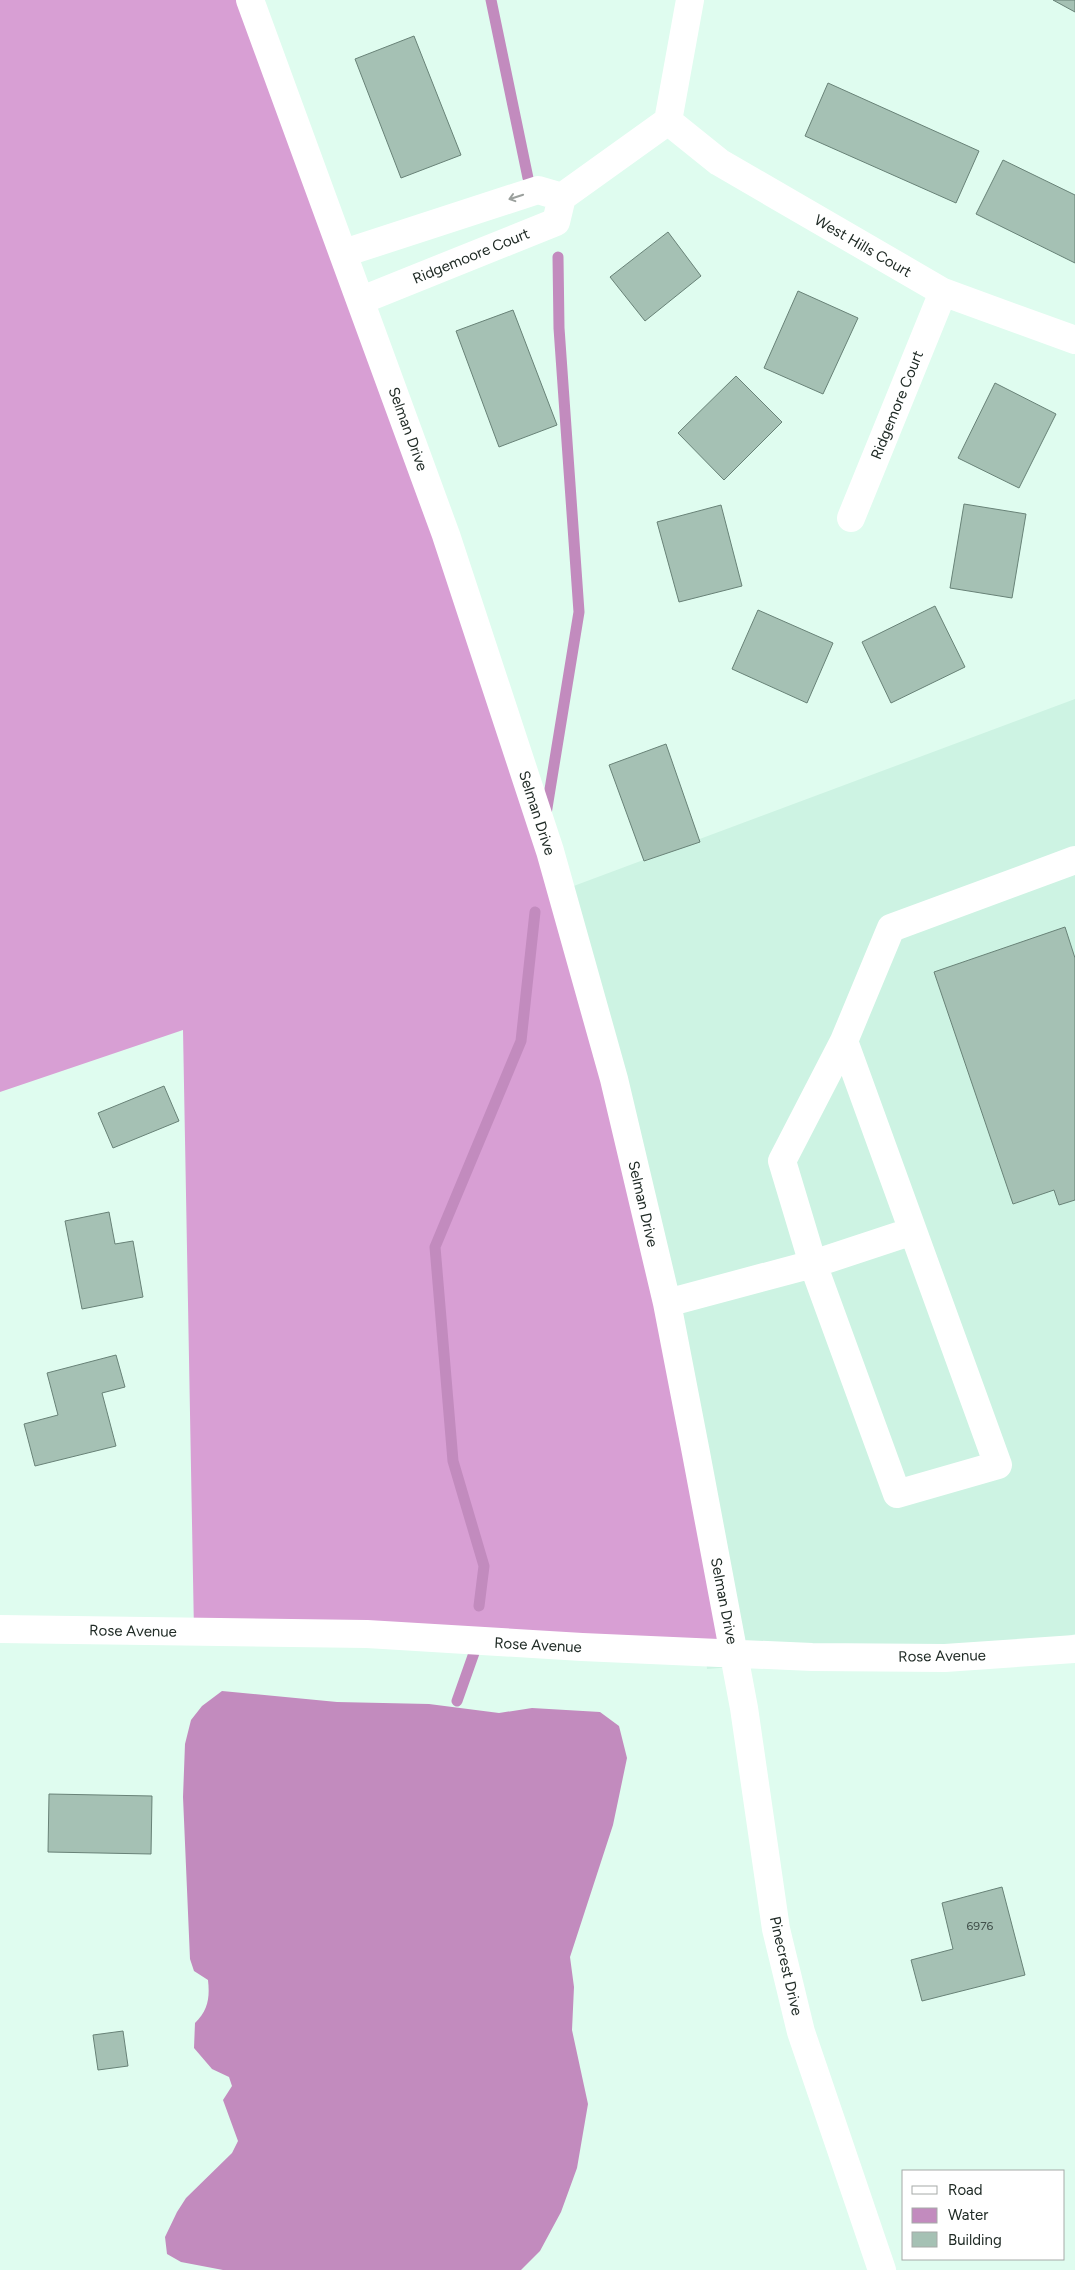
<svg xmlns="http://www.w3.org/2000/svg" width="1075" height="2270" font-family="Figtree,sans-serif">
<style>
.built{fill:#cdf3e3}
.forest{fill:#d89fd4}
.water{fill:#c28bbe}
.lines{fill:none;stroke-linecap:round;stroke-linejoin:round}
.stream{stroke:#c28bbe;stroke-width:11}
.building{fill:#a5c1b4;stroke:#688277}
.minor{stroke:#fff;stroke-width:28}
.oneway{stroke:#9ba09d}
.labels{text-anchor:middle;stroke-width:5;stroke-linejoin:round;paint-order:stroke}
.number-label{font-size:12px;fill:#41504a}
.street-label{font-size:15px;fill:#202b26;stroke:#fff}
</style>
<rect width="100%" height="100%" fill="#dffcef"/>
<!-- built -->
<path class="built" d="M1075 699V1634L1049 1642 707 1669 694 1499 571 887Z"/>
<!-- forest -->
<path class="forest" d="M0 0H250L550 851 733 1652 194 1632 183 1030 0 1092Z"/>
<!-- water -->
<path class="water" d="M222 1691 337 1702 429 1704 499 1713 532 1708 600 1712 619 1726 627 1758 613 1825 570 1957 574 1987 572 2030 588 2104 577 2168 561 2212 540 2251 521 2270H223L181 2262 167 2254 165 2237 177 2212 186 2198 232 2153 238 2141 223 2100 232 2086 229 2077 212 2069 194 2048 195 2023C208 2010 210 1998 208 1980L194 1971 190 1959 183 1797 185 1744 191 1720 202 1706Z"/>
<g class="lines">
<!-- stream -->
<path class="stream" d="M491 0 528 178
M546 814 579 612 559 328 558 257
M479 1606 484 1566 453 1461 435 1247 521 1041 535 912
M457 1701 474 1653"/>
</g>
<!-- building -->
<path class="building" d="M1053 0H1075V12Z
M414 36 461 155 401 178 355 59Z
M828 83 979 151 956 203 805 136Z
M1003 160 1075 195V263L976 214Z
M668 232 701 276 645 321 610 277Z
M798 291 858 318 823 394 764 368Z
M513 310 557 425 499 447 456 331Z
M736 376 782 422 724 480 678 433Z
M995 383 1056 414 1019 488 958 458Z
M964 504 1026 514 1012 598 950 588Z
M721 505 742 586 679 602 657 522Z
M935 606 965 667 891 703 862 642Z
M758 610 833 643 807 703 732 669Z
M666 744 700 842 644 861 609 765Z
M1065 927 1075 958V1200L1059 1205 1054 1190 1013 1204 934 972Z
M164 1086 179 1121 113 1148 98 1113Z
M109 1212 115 1244 133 1241 143 1297 82 1309 65 1221Z
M116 1355 125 1387 102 1393 116 1446 35 1466 24 1424 58 1415 47 1373Z
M49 1794 152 1796 151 1854 48 1852Z
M1002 1887 1025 1975 922 2001 911 1960 953 1949 942 1903Z
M123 2031 128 2066 98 2070 93 2035Z"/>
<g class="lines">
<!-- minor -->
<path class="minor" d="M250 0 446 535 550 851 614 1079 667 1303 696 1453 744 1708 776 1929 801 2032 882 2270
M668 121 719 162 943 292 1075 340
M668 121 690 0
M344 253 538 190 562 197
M362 300 556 222 562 197 668 121
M851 518 943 292
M844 1041 782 1161 813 1264 913 1231
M667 1303 813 1264 897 1494 998 1465 844 1041 891 928 1075 860
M0 1629 367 1634 582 1647 812 1657 945 1658 1075 1649"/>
</g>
<!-- one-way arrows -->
<defs><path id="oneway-shaft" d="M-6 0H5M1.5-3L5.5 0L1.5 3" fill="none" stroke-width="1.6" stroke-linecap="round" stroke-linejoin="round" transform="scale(1.25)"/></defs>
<use class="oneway" href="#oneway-shaft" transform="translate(516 197) rotate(162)"/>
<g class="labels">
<!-- number labels -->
<g class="number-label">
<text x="980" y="1930">6976</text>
</g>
<!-- street labels -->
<g class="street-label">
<text transform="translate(863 246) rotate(30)" y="5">West Hills Court</text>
<text transform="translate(471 256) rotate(-22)" y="5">Ridgemoore Court</text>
<text transform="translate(897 405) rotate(-68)" y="5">Ridgemore Court</text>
<text transform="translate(408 429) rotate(70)" y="5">Selman Drive</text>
<text transform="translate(537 813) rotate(72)" y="5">Selman Drive</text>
<text transform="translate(643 1204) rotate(77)" y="5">Selman Drive</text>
<text transform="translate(724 1601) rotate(79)" y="5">Selman Drive</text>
<text transform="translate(133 1631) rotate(1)" y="5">Rose Avenue</text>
<text transform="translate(538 1645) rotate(3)" y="5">Rose Avenue</text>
<text transform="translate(942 1656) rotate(-1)" y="5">Rose Avenue</text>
<text transform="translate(786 1966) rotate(77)" y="5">Pinecrest Drive</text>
</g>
</g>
<!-- legend -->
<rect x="902" y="2170" width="162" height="90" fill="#ffffff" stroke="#a6aaa8"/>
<rect x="912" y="2186" width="25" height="8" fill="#ffffff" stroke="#a6aaa8"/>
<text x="948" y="2195" font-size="15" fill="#202b26">Road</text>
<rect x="912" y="2208" width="25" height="15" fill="#c28bbe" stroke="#a6aaa8"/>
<text x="948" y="2220" font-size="15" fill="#202b26">Water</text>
<rect x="912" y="2232" width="25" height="15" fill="#a5c1b4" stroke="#a6aaa8"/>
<text x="948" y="2245" font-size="15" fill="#202b26">Building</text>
</svg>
